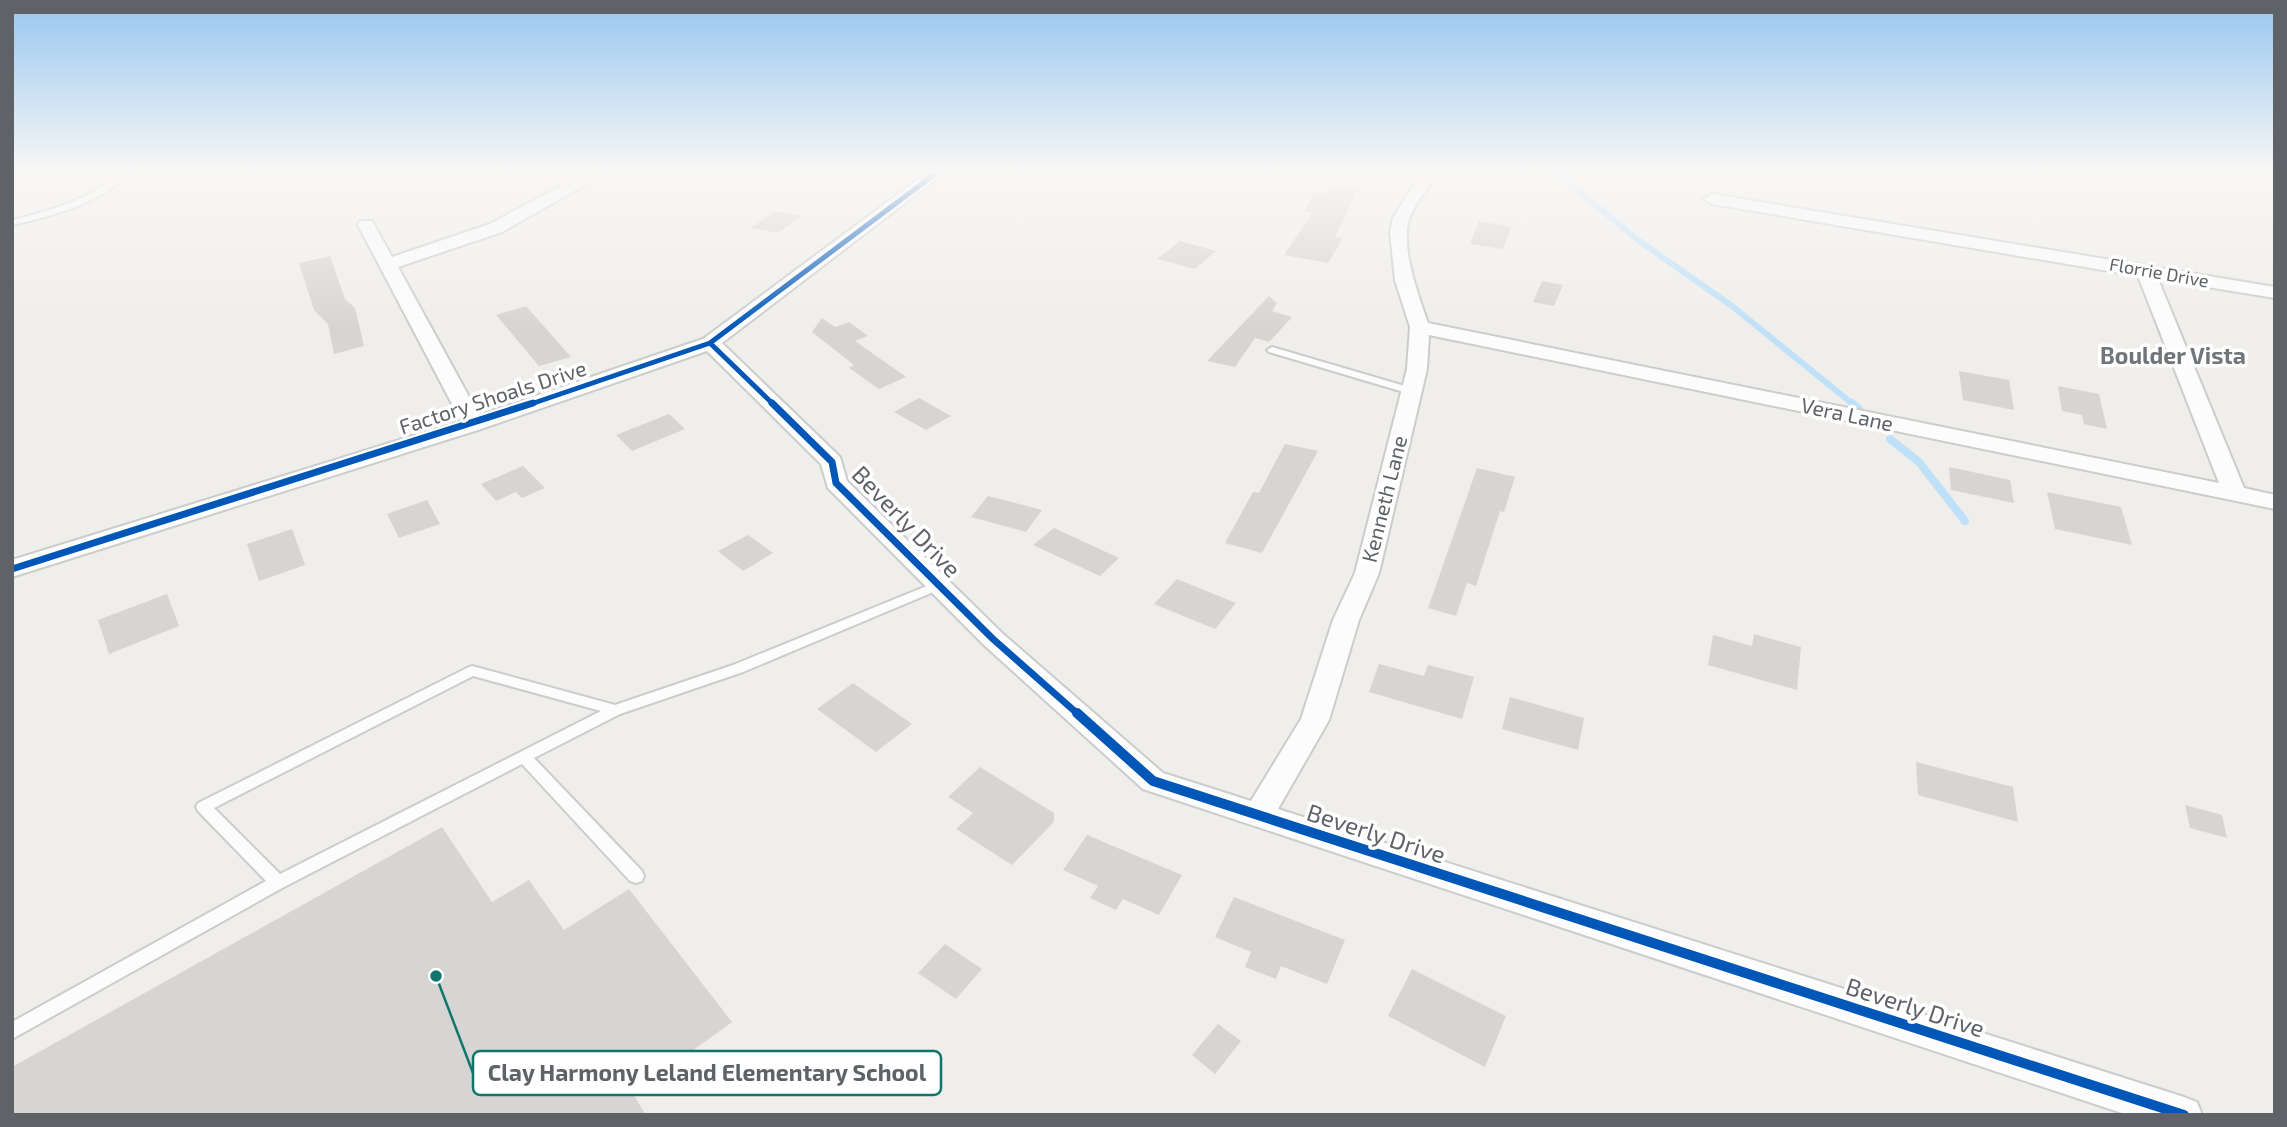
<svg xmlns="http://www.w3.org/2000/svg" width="2287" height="1127" font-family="'Exo 2',sans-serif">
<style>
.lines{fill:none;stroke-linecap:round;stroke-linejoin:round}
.stream-far1{stroke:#bfe0f9;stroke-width:6}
.stream{stroke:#bfe0f9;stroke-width:8}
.building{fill:#d6d5d3}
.lane-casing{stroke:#cbcccc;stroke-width:4}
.street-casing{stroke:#cbcccc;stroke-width:4}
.lane{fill:#fdfcfc;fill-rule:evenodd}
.street{fill:#fdfcfc;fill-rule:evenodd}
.cycleway-far2-casing{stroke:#fff;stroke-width:9}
.cycleway-far1-casing{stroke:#fff;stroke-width:11}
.cycleway-casing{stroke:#fff;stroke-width:14}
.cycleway-far2{stroke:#0057b8;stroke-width:5}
.cycleway-far1{stroke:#0057b8;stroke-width:7}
.cycleway{stroke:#0057b8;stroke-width:10}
.labels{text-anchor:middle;stroke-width:7;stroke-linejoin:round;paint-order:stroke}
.far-street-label{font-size:18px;fill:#5f6368;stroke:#fff}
.street-label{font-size:21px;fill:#5f6368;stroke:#fff}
.neighbourhood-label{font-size:23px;font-weight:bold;fill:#70757a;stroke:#fff}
.near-street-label{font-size:24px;fill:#5f6368;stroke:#fff}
.leader{fill:none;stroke:#0f766e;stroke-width:2.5}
.callout-dot{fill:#0f766e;stroke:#fff;stroke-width:2.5}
.callout{fill:#fff;stroke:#0f766e;stroke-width:2.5}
.callout-label{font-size:23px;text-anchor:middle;font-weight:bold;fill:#5f6368}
</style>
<rect width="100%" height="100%" fill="#efeeea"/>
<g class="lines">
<!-- stream-far1 -->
<path class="stream-far1" d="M1554 171 1638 240 1732 306 1854 405"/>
<!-- stream -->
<path class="stream" d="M1852 403 1859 409
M1890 439 1919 462 1965 521"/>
</g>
<!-- building -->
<path class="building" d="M1331 186 1357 190 1335 237 1343 238 1328 263 1284 255 1313 212 1305 211 1315 191 1328 193Z
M775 211 802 216 778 233 751 228Z
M1479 221 1511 227 1503 249 1470 244Z
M1180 241 1216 251 1195 269 1157 259Z
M330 256 345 299 355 308 364 346 334 354 328 324 314 310 299 263Z
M1542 281 1563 285 1554 306 1533 302Z
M1269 296 1277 303 1272 311 1292 317 1269 342 1255 338 1235 367 1207 361Z
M526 306 571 357 539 366 496 315Z
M822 318 835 327 849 322 868 336 855 341 906 377 879 389 849 368 854 365 812 332Z
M1959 371 2009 380 2014 410 1963 400Z
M2058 386 2099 394 2107 429 2084 424 2082 415 2062 411Z
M919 398 951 416 926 430 894 412Z
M669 414 685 429 632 451 616 435Z
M1285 444 1318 451 1262 553 1225 543 1253 492 1259 493Z
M523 466 545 488 522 498 516 492 496 501 481 484Z
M1949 467 2010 480 2014 503 1951 490Z
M1477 468 1515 477 1504 512 1500 511 1476 586 1467 583 1456 616 1428 608Z
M2047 492 2121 507 2132 545 2055 529Z
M988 496 1042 510 1026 532 971 517Z
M427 500 440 524 399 538 387 514Z
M1054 528 1119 558 1100 576 1033 545Z
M292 529 305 565 259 581 247 544Z
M748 535 773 553 743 571 718 551Z
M1177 579 1236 603 1215 629 1154 604Z
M167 594 179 626 109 654 98 620Z
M1754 634 1801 647 1797 690 1708 665 1713 635 1752 646Z
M1379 664 1424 676 1428 665 1474 677 1462 719 1369 692Z
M853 683 912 724 876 752 817 709Z
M1510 697 1584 718 1578 750 1502 729Z
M1916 762 2013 787 2018 822 1918 795Z
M980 767 1054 813V822L1012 865 956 829 973 813 948 797Z
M2185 805 2222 815 2227 838 2190 828Z
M442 827 492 902 529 880 564 930 629 889 732 1022 633 1094 646 1115H12V1067Z
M1087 835 1182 875 1159 915 1123 899 1116 910 1090 898 1098 886 1063 870Z
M1234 897 1345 940 1327 984 1281 966 1276 979 1245 967 1251 952 1215 937Z
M945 944 982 969 956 999 918 973Z
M1412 969 1506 1016 1485 1067 1388 1016Z
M1218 1024 1241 1041 1215 1074 1192 1055Z"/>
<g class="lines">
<defs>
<path id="lane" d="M123 171H132C99 204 56 215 12 225V220C53 210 91 199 123 171Z
M1272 347 1415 389 1416 391 1415 393H1407L1269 352 1267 350Z
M939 581 943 582 945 585 943 588 743 672 620 714 534 758 642 871 644 876 642 881 636 883 630 881 522 764 284 887 12 1039V1022L266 881 198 811 196 807 198 803 467 668 472 666 615 705 733 665ZM473 676 601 711 280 874 214 808Z"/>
<path id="street" d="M589 171H609L502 232 398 267 479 415 703 339 929 171H947L722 343 840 457 847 481 1002 633 1163 773 1251 801 1301 719 1333 620 1355 573 1407 369 1410 327 1395 280 1390 232 1393 218 1423 171H1439C1430 186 1416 201 1410 217 1399 245 1419 297 1428 323L2219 483 2138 276 1712 204 1704 199 1712 194 2275 287V298L2158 279 2244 488 2275 495V509L1429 335 1427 369 1379 573 1359 620 1329 720 1278 809 2184 1097 2197 1102 2202 1115H2128L1143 789 984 645 828 488 821 464 707 351 481 429 12 577V560L461 421 358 225 360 221H372L392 257 490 224Z"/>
</defs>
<!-- lane casing -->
<use href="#lane" class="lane-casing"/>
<!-- street casing -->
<use href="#street" class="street-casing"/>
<!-- lane -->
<use href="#lane" class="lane"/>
<!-- street -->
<use href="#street" class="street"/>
<defs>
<path id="cycleway-far2" d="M710 343 774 405
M528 405 710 343 939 171"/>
<path id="cycleway-far1" d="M772 403 832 462 836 483 993 639 1079 715
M12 569 533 403"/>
<path id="cycleway" d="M1077 713 1153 781 2184 1115"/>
</defs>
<!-- cycleway-far2 casing -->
<use href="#cycleway-far2" class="cycleway-far2-casing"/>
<!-- cycleway-far1 casing -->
<use href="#cycleway-far1" class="cycleway-far1-casing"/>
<!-- cycleway casing -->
<use href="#cycleway" class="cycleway-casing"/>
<!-- cycleway-far2 -->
<use href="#cycleway-far2" class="cycleway-far2"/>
<!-- cycleway-far1 -->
<use href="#cycleway-far1" class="cycleway-far1"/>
<!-- cycleway -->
<use href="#cycleway" class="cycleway"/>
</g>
<!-- sky -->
<linearGradient id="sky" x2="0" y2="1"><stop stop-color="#97c6ef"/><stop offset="0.52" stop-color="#f8f7f6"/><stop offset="1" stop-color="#f8f7f6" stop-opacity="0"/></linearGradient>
<rect width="2287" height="329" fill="url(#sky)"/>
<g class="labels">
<!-- far-street labels -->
<g class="far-street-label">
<text transform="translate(2159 273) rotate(10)" y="6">Florrie Drive</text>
</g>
<!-- street labels -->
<g class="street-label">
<text transform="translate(493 398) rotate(-18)" y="7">Factory Shoals Drive</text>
<text transform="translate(1847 415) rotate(12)" y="7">Vera Lane</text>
<text transform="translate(1385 499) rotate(-76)" y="7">Kenneth Lane</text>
</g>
<!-- neighbourhood labels -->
<g class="neighbourhood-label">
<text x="2173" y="364">Boulder Vista</text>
</g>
<!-- near-street labels -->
<g class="near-street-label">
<text transform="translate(906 522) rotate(46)" y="8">Beverly Drive</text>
<text transform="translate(1376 834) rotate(18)" y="8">Beverly Drive</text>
<text transform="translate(1915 1008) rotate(18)" y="8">Beverly Drive</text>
</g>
</g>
<!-- callouts -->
<path class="leader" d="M436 976L473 1073"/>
<circle class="callout-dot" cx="436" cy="976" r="7"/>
<rect class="callout" x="473" y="1051" width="468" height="44" rx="7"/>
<g class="callout-label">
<text x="707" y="1081">Clay Harmony Leland Elementary School</text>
</g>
<!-- border -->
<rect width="2287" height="1127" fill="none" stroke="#5f6368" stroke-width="28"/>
</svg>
